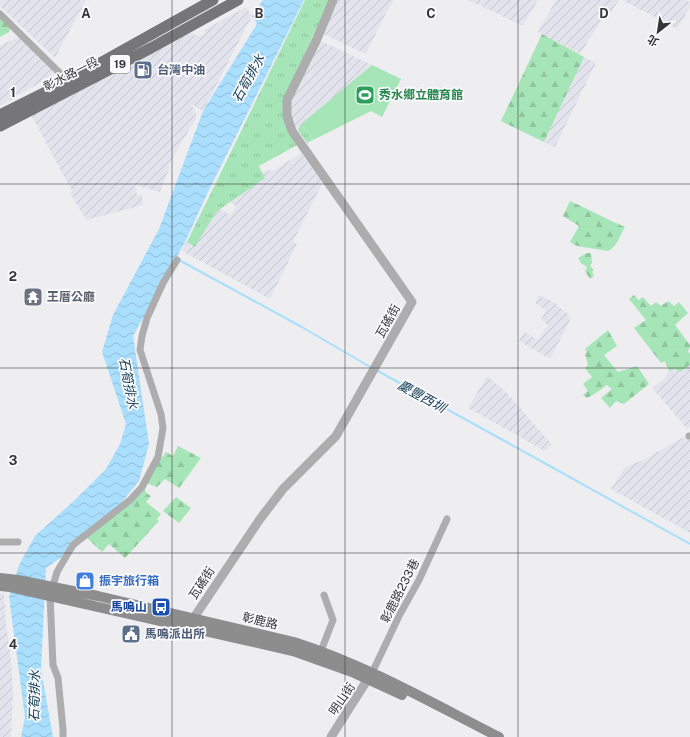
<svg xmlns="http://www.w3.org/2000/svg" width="690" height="737" font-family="'Public Sans','Noto Sans TC',sans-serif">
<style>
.industrial{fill:url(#industrial-furrows)}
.green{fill:#a6e5b7}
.forest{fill:url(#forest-firs)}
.park{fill:url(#park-tufts)}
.water{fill:url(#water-waves)}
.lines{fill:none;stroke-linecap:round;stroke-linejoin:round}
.stream{stroke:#a9defd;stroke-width:2}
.minor{stroke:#adadae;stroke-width:7}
.tertiary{stroke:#adadae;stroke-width:9}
.secondary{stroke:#8d8d8e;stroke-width:10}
.primary{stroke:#767678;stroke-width:11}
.grid{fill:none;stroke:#353436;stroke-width:1;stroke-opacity:0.55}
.labels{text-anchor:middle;stroke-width:3.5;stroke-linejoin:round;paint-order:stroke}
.shield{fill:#fbfbfe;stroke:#707072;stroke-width:1}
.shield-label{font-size:11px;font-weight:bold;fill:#353436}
.service-label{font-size:12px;font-weight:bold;fill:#4e5e75;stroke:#fbfbfe;text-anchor:start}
.street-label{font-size:12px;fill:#353436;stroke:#fbfbfe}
.leisure-label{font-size:12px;font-weight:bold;fill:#27864d;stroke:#fbfbfe;text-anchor:start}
.worship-label{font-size:12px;font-weight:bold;fill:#5b616d;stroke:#fbfbfe;text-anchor:start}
.shop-label{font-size:12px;font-weight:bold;fill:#366cbe;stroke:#fbfbfe;text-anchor:start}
.transit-label{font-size:12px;font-weight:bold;fill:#164399;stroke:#fbfbfe;text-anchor:end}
.water-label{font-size:13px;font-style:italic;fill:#113b50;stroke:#fbfbfe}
.grid-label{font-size:13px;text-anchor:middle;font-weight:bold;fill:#353436;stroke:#fbfbfe;stroke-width:3.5;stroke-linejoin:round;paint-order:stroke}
</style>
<defs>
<pattern id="industrial-furrows" width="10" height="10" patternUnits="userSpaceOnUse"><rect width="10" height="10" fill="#e3e3ed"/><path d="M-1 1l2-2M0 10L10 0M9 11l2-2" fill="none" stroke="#c3c3cc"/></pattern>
<pattern id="forest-firs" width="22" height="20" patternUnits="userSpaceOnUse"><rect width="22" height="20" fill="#a6e5b7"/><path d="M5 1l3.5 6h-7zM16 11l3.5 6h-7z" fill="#90c59e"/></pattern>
<pattern id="park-tufts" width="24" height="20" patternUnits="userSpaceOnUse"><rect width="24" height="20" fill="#a6e5b7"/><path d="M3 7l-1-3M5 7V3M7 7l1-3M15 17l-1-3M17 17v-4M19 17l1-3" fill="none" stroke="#90c59e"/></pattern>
<pattern id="water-waves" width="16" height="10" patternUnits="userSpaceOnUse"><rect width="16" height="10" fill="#a9defd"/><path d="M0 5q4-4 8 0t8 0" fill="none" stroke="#92bfd9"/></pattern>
</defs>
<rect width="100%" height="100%" fill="#eeeef1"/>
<!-- industrial -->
<path class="industrial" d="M0 0H86L55 58 0 6Z
M337 0H394L387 11 366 54 321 33Z
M468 0H538L523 26Z
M556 0H619L611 12 608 10 580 54 538 32Z
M622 0H685L690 2V7L677 29Z
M246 7 252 16 203 111 193 105 192 106 196 112V118L168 166 170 167 160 192 135 185 137 195H142L143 205 86 220 70 193 72 191 30 113 188 31 197 36 205 34 204 30Z
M21 35 58 72 0 106V46Z
M317 39 372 65 301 124 298 130 294 125 287 106Z
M584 57 596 63 555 147 544 142Z
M301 153 323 182 293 242 297 244 270 299 182 251 206 203 231 215 236 206 230 202 235 193 264 171 275 170Z
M539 295 553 302 568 314 570 319 568 325 550 359 519 341 524 332 538 340 548 325 541 320 546 310 535 303Z
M690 365V427L687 429 652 388 664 379 669 371 675 369 680 372Z
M487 376 506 392 552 445 545 451 468 408Z
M686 436 690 438V533L611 489 625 467 643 460Z
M0 593H4L6 625 11 658 13 693 11 737H0Z"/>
<!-- green -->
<path class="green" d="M372 65 401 79 382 117 371 111 313 140 301 124Z"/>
<!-- forest -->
<path class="forest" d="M0 16 11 26 9 32 0 37Z
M542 34 584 57 544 142 501 121Z
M570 201C588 209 606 219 625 227 620 235 617 247 608 251L577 246 570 242 579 226 563 216Z
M587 253H591L592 263 590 266 594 270 592 272 594 276 590 279 585 271 587 267 581 263 578 258Z
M634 295 639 300 643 297 651 306 656 302 661 306 668 301 674 306 679 302 688 313 675 325 690 345V347L688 351 690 354V365L680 372 675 369 669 371 665 361 661 363 634 328 646 320 629 299Z
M608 330 617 346 604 355 618 372 637 366 649 384 624 404 616 401 610 408 601 398 612 389 607 385 596 393 587 398 583 395 588 391 583 384 592 377 585 368 588 365 585 354 587 352 585 349Z
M178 446 201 458 179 488 165 479 157 487 146 483 154 469 166 452 173 456Z
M144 485 146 493 151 496 146 502 161 514 157 519 159 521 125 558 109 544 102 552 85 536Z
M176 497 191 508 179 523 163 511Z"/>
<!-- park -->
<path class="park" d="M305 0H330L285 96 297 145 259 166 265 178 216 212 195 247 187 242Z
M301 124 313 140 307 143 298 130Z"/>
<!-- water -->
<path class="water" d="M263 0H304L207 194 185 242 133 336 149 444 139 481 111 515 63 556 46 568 41 670 53 737H21L25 717 9 597 19 565 35 536 77 498 106 469 120 444 126 424 102 352 113 315 159 229 203 111 257 24 252 16Z"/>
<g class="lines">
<!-- stream -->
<path class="stream" d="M179 260 300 326 372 368
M376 370 539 460 690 544"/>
<!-- minor -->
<path class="minor" d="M0 14 68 81 69 83
M689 436H690
M0 542H18
M321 651 333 620 324 595
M372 673 400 614 419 580 447 519
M63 737V729L58 678 53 665 50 596 57 572 73 545 130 500 142 487 158 457 163 428 161 414 140 350 142 336 147 318 163 283 177 260"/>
<!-- tertiary -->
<path class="tertiary" d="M189 620 193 619 260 519 283 489 336 436 412 302 292 131 287 116V100L317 39 333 0
M331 737 371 674"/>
<!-- secondary -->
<path class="secondary" d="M0 578 18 580 98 596 294 642C366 665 432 703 499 737
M0 586 10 587 293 651 352 672 402 695"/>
<!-- primary -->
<path class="primary" d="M0 115 68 81 213 0
M0 126 151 48 238 0"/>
</g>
<!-- grid -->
<path class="grid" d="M172 0V737M345 0V737M518 0V737M0 184H690M0 368H690M0 553H690"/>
<!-- icons -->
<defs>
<symbol id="fuel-square" viewBox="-11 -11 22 22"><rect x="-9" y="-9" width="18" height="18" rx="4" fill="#5c6f8a" stroke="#fbfbfe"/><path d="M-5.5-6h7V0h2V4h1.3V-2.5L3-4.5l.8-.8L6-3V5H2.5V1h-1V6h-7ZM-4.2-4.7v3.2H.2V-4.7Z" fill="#fff"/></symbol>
<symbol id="stadium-square" viewBox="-11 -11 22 22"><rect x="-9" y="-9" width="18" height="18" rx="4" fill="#2e9e5b" stroke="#fbfbfe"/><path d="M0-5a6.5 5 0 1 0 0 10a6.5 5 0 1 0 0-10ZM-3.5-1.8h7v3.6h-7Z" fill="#fff"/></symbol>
<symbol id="temple-square" viewBox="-11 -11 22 22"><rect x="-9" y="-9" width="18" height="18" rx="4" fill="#6b7280" stroke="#fbfbfe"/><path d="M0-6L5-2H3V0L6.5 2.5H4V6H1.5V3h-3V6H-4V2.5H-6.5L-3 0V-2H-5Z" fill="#fff"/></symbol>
<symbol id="shop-square" viewBox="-11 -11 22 22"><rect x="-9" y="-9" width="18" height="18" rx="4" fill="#3f7fe0" stroke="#fbfbfe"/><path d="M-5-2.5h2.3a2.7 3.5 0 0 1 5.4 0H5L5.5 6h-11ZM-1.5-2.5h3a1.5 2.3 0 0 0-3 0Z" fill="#fff"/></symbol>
<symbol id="bus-square" viewBox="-11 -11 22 22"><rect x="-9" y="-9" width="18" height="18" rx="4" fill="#1a4fb4" stroke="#fbfbfe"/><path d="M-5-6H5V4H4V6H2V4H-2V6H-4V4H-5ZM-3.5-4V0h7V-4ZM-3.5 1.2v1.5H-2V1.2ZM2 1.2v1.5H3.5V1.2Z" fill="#fff"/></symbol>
<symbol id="civic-square" viewBox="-11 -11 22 22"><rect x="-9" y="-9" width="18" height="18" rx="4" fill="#5c6f8a" stroke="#fbfbfe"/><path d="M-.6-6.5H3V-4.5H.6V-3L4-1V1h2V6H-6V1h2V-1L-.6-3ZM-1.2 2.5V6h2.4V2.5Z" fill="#fff"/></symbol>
</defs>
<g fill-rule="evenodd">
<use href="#fuel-square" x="132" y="59" width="22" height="22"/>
<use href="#stadium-square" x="354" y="84" width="22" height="22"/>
<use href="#temple-square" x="22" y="286" width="22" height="22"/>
<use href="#shop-square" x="74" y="570" width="22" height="22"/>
<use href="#bus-square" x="150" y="596" width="22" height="22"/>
<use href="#civic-square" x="120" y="623" width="22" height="22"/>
</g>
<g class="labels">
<!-- shield labels -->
<rect class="shield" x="110" y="55" width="20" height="18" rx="3"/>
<g class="shield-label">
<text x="120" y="68">19</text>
</g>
<!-- service labels -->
<g class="service-label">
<text x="157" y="74">台灣中油</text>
<text x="145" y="638">馬鳴派出所</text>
</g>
<!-- street labels -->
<g class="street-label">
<text transform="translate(71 74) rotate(-27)" y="4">彰水路一段</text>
<text transform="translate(388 321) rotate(-61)" y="4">瓦磘街</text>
<text transform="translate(202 583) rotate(-57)" y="4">瓦磘街</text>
<text transform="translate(400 591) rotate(-63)" y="4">彰鹿路233巷</text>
<text transform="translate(260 621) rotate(13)" y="4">彰鹿路</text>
<text transform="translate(342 699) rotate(-56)" y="4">明山街</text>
</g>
<!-- leisure labels -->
<g class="leisure-label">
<text x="379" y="99">秀水鄉立體育館</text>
</g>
<!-- worship labels -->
<g class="worship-label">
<text x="47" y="301">王厝公廳</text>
</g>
<!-- shop labels -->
<g class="shop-label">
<text x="99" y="585">振宇旅行箱</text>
</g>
<!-- transit labels -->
<g class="transit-label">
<text x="147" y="611">馬鳴山</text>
</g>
<!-- water labels -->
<g class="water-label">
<text transform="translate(248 78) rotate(-61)" y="5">石筍排水</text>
<text transform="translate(129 383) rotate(79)" y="5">石筍排水</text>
<text transform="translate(422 396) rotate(29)" y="5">慶豐西圳</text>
<text transform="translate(34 696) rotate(-89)" y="5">石筍排水</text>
</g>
</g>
<g class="grid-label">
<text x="86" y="18">A</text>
<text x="259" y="18">B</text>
<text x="431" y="18">C</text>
<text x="604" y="18">D</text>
<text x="13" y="97">1</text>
<text x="13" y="281">2</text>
<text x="13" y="465">3</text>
<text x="13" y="649">4</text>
</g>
<!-- north arrow -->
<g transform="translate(658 32) rotate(210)" stroke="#fbfbfe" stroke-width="3" paint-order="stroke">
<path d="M0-3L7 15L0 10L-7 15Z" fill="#353436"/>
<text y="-6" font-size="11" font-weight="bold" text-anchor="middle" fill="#353436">北</text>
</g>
</svg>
